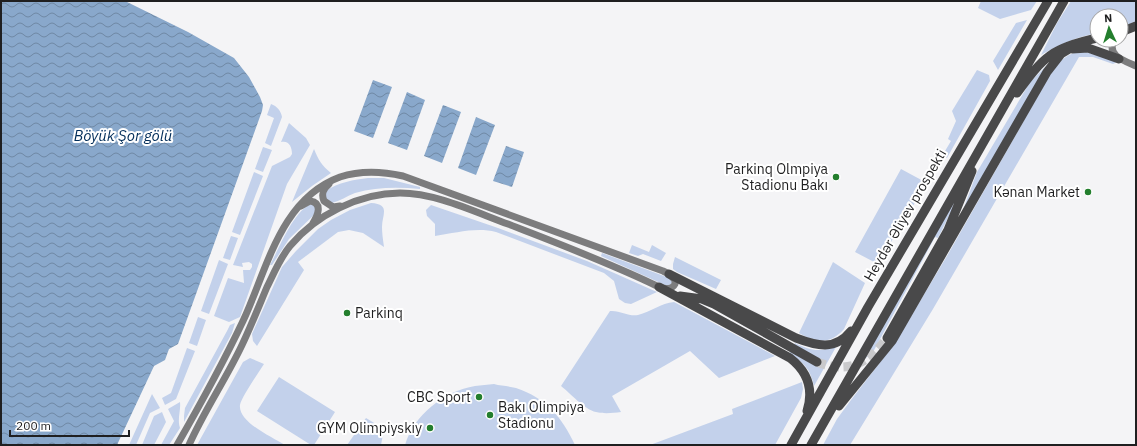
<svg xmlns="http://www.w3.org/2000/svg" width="1137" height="446" font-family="'IBM Plex Sans',sans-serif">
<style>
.grass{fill:#c3d1eb}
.water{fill:url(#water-waves)}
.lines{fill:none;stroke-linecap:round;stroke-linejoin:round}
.highway-tunnel{stroke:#c9c9cb;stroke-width:9;stroke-dasharray:9 4.5;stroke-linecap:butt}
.secondary{stroke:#7c7c7d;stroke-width:7}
.highway{stroke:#49494a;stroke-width:9}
.poi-dot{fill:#237e2d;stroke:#fff;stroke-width:1.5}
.labels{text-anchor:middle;stroke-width:4;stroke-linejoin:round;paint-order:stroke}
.poi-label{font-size:14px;fill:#1f1f20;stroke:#fff;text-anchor:end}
.street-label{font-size:14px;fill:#1f1f20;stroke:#fff}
.water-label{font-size:15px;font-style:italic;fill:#002c58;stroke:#fff}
</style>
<defs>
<pattern id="water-waves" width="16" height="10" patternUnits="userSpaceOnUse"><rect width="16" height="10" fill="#89a8cb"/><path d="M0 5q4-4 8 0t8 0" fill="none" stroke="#6f88a4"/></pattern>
</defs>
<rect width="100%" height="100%" fill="#f4f4f6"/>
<!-- grass -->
<path class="grass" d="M981 1H1037L1031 10 1000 19 978 8Z
M1071 1H1136V21L1121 28V16H1097V33C1076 37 1059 45 1041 55L1057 23Z
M1027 20 998 70 993 61 1016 23Z
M1082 51 1119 61 1113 64 1093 57H1079L933 309 850 445H823L837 419 851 400 895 343 947 256 1052 71C1060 60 1068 53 1082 51Z
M1051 61 963 210 977 172 1030 82Z
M977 70 989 75 990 81 947 158 942 156 951 141 948 139 956 121 952 111Z
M271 104C277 106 281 111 282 117L271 146 265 143 274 118 267 115Z
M289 123 306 138 310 145 287 184 240 317 229 322 214 316 228 278 244 283 243 270H250L252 267V264L249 262 242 263 243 267 233 265 272 166 290 157 292 154C292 147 289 140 281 142Z
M263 147 272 150 263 172 255 169Z
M314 149C318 159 322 166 331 173L312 186 292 202Z
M901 169 927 183 880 260 876 263 855 252Z
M254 172 263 176 240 235 232 232Z
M368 178H384L420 187V189C398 187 376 187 355 193 347 196 340 201 332 203L325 199 326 191C338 182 354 180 368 178Z
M959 187 952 210 938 238 935 237 872 354 864 359Z
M371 203C391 204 382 215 382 227 382 233 383 240 384 247L363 233 349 230 338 232 298 262 304 270 257 346 253 341 252 334 282 267 296 251 318 229 331 220 350 210Z
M312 204 315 205 316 213 289 239 272 265H270C279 249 294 209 312 204Z
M431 205 498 228 587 261 657 292 631 304 625 303 619 299 614 281 604 273 496 232C476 227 456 233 435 236V224L427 216 426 210Z
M231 236 238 238 230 260 223 258Z
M632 245 649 252 652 245 666 253 661 261 643 254 638 256 629 253Z
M602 253 672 279 673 283 667 286 601 256Z
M675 257 721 280 716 289 677 272 673 269V264Z
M219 260 228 264 209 314 201 311Z
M833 262 865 283 844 329C830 345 816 343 799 333Z
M674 302 775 356 719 378 690 351 612 396 621 412C613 413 604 414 596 412 585 410 570 393 561 386L610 311C620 310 629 317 638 315 651 312 661 303 674 302Z
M198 317 206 320 197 346 189 343Z
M235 323 232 333 184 422V416L185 408 227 331 230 325Z
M795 343C811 351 818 352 836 347L814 386C810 368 804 363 789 354Z
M187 348 195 351 176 399 165 405 162 398 171 393Z
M250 358 264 364C259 372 241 398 240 405 238 422 272 437 285 445H197L243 362Z
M279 377 335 412 314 445H311L257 411Z
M802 382 803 389 801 398 775 445H650L733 414 732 409Z
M494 384C501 386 509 386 516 388 546 398 562 417 575 445H405C414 415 444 391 475 386 481 385 488 385 494 384Z
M152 394 160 408 150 413 136 445H129Z
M180 402C181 411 177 419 180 428L169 445H161L174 421 168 409Z
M162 412 166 422 154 445H142L154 416Z
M366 418 384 429 381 445H347Z"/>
<!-- water -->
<path class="water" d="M1 1H125L188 32 234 58 249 77 260 97 263 105 262 111 178 344 169 349 165 360 154 366 117 445H1Z
M373 80 392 87 373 138 354 131Z
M407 92 425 100 407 150 388 143Z
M443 105 461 112 442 163 424 156Z
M476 117 495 125 476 175 458 168Z
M506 146 524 152 512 187 493 181Z"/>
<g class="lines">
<!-- highway-tunnel -->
<path class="highway-tunnel" d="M817 362C848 374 868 364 887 338"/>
<!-- secondary -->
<path class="secondary" d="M1114 40C1106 56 1125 61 1136 66
M329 184C323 189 321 194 324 201L333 207 340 206
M301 206 310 201C323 203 318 215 313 223
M177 445C200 405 223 363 243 321 267 270 280 199 340 177 361 170 381 171 403 176L663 271 669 274 675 280V284C672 290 665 289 659 287 610 263 559 244 508 224 475 212 436 193 400 193 359 193 316 215 290 246 280 258 274 273 267 287 259 306 251 326 242 345 226 379 204 411 189 445"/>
<!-- highway -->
<path class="highway" d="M1121 32 1136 26
M1072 49 1088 48 1119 59
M1017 93C1044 56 1052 48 1097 38
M669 274 796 338C817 346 835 351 851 331
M659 287 790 358C808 372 814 389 807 411
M680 296 702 299 714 304 817 362
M887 338 948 230 972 171
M839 406 892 341 1047 72 1061 54 1081 42
M791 445 868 307 1048 1
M811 445 1064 1"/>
</g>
<!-- markers -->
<g class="poi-dot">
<circle cx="836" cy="177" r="4"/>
<circle cx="1088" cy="192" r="4"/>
<circle cx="347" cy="313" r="4"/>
<circle cx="479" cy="397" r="4"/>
<circle cx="490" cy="415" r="4"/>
<circle cx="430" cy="428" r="4"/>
</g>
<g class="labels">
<!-- poi labels -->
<g class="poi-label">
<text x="828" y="174">Parkinq Olmpiya<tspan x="828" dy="16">Stadionu Bakı</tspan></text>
<text x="1080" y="197">Kənan Market</text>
<text x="355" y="318" text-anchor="start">Parkinq</text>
<text x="471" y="402">CBC Sport</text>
<text x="498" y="412" text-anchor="start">Bakı Olimpiya<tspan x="498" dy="16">Stadionu</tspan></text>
<text x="422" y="433">GYM Olimpiyskiy</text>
</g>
<!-- street labels -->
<g class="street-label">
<text transform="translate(905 215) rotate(-60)" y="5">Heydər Əliyev prospekti</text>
</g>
<!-- water labels -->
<g class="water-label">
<text x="123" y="141">Böyük Şor gölü</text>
</g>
</g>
<!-- border -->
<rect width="1137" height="446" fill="none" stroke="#1f1f20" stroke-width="4"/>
<!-- north arrow -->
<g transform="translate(1109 28) rotate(356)"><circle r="19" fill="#ffffff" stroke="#a5a5a6"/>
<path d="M0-3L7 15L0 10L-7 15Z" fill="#237e2d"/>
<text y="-6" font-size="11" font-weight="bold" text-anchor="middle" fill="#1f1f20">N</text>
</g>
<!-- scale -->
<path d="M10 430v6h119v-6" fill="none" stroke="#1f1f20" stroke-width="2"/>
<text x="16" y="430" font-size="12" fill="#1f1f20" stroke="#ffffff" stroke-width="3" paint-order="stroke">200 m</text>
</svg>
